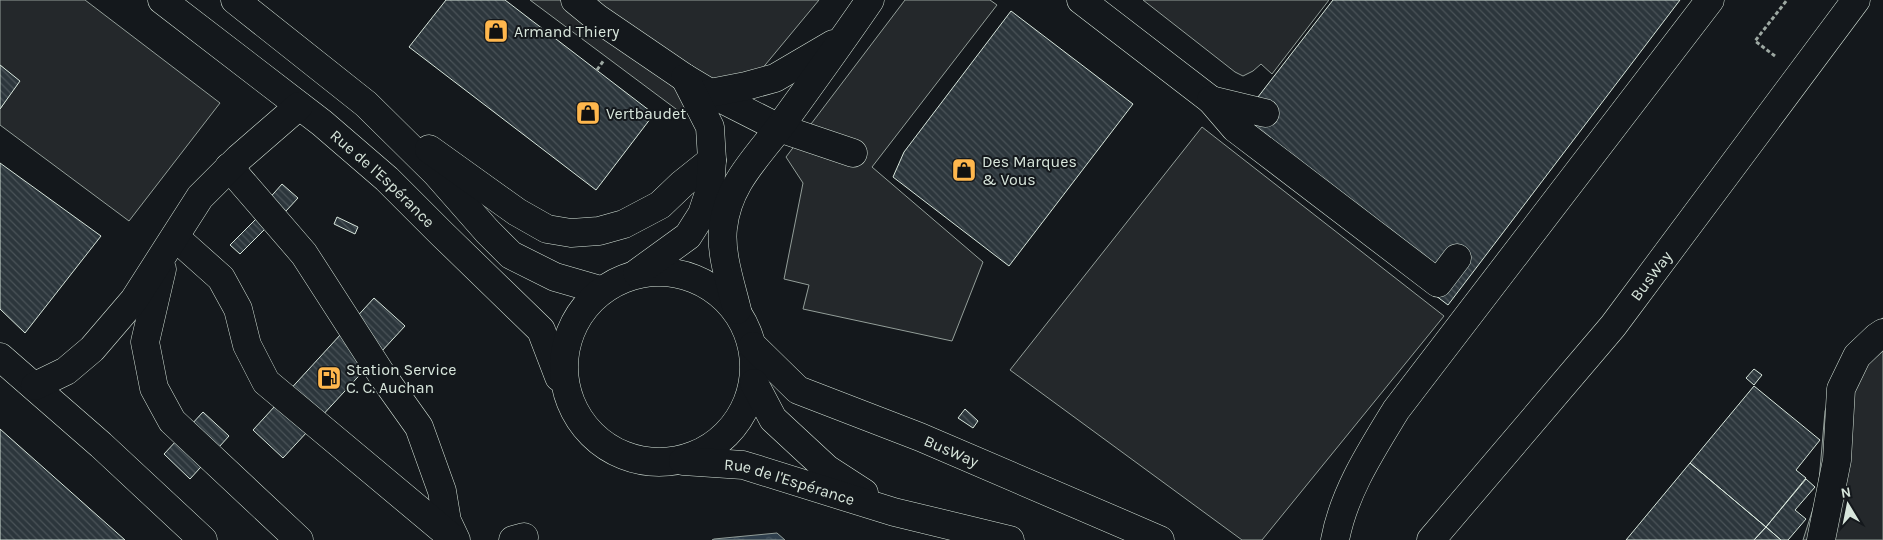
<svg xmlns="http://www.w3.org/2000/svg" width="1883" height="540" font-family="Karla,sans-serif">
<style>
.parking{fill:#24282b;stroke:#939e99}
.water{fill:url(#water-ripples);stroke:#939e99}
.building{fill:url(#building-back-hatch);stroke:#d8e6dc}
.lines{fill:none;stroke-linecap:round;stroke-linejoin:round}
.minor-casing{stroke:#d8e6dc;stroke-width:29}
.path{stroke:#9da8a2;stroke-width:3;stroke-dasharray:4 2.5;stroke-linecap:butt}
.minor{stroke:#14181c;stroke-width:28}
.labels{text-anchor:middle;stroke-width:4;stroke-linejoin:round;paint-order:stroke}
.poi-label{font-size:16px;fill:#d8e6dc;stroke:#14181c;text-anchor:start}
.street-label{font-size:16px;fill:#d8e6dc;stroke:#14181c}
</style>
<defs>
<pattern id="water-ripples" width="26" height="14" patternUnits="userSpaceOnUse" patternTransform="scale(1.25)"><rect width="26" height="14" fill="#2f3f4d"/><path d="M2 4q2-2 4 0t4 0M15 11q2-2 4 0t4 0" fill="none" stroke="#4c5b66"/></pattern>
<pattern id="building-back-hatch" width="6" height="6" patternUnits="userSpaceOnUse" patternTransform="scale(1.25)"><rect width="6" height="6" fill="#2c363c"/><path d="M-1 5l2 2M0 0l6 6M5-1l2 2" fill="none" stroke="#4a5358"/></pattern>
</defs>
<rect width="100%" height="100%" fill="#14181c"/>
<!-- parking -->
<path class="parking" d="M0 0H85L220 103 129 221 0 125V109L19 81 0 65Z
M530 0H819L761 70 680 112Z
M905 0H990L997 5 872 167 983 262 952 341 803 309 809 285 784 279 803 183 786 157Z
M1143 0H1329L1272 74 1261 64 1253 71 1243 76 1235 72Z
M1202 127 1444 316 1262 540H1242L1010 370Z
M1883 318V540H1803L1818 493 1825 411 1842 368 1866 328Z"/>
<!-- water -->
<path class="water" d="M777 533 785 540H712L714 539Z"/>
<!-- building -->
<path class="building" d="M446 0H505L654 114 596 190 409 47Z
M1333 0H1680L1448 305 1227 137Z
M1011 11 1133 104 1009 266 893 177 904 152Z
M0 65 20 81 0 109Z
M0 163 101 236 25 333 0 309Z
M282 184 298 198 274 224 259 210Z
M261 214 271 223 240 254 230 245Z
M337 217 358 227 355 234 334 224Z
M374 298 405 326 283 458 253 430Z
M1754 369 1762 375 1754 385 1746 378Z
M1754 386 1820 440 1796 470 1806 478 1766 527 1690 463Z
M965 409 978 421 973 428 958 418Z
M203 412 229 436 190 479 164 454Z
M0 429 125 540H0Z
M1690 463 1766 527 1754 540H1626Z
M1806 479 1815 487 1795 510 1806 519 1788 540H1781L1766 527Z
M1766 527 1781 540H1754Z"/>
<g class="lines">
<defs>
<g id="minor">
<path id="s1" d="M162 0 322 123 387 179 441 233 541 330 559 377"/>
<path d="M235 0 366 104 436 173 487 231 511 255 555 277 600 290"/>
<path d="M575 0 597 18 685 78 710 93 779 128 853 153"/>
<path d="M1081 0 1211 100"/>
<path d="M710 93 746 86 775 78 833 44"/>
<path d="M1265 113 1211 100 1235 128 1438 283 1457 258"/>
<path d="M429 149 517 212 547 229 571 233 599 231 624 224 660 205 682 184 712 160"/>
<path d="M229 167 304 254 382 375 419 427 442 491 447 521 456 540"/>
<path d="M175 237 221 278 238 309 247 345 266 382 455 540"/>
<path d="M162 269 145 342 154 388 172 421 299 540"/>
<circle cx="659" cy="367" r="95"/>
<path d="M637 273 688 236 702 214 710 190 712 160 710 127 685 78"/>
<path d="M737 310C731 285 720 253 723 228 728 182 759 156 784 121 813 81 842 41 870 0"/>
<path id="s2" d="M753 346 798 390 920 437 1160 540"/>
<path d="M0 357 101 445 203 540"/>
<path d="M754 383 773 419 827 469 864 493"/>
<path d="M35 386 66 371 92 349 134 300 200 197 239 158 299 106"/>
<path id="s3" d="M683 461 743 465 894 512 1010 540"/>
<path d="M513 540 524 537"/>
<path d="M1335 540C1344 492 1371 451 1396 410L1710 0"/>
<path id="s4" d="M1431 540 1613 326 1856 0"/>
<path d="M1821 540 1837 460 1841 389 1857 356 1877 337 1883 333"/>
</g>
</defs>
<!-- minor casing -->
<use href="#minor" class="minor-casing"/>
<!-- path -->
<path class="path" d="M553 37 561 28
M1775 56 1755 41 1787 0
M597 70 604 60"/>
<!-- minor -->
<use href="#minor" class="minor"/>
</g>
<!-- icons -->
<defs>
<symbol id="shop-square" viewBox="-11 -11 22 22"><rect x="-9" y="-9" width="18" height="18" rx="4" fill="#ffb74d" stroke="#14181c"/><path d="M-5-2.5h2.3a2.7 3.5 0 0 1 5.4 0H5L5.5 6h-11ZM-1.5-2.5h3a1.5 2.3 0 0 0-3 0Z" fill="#111"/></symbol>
<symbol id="fuel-square" viewBox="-11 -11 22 22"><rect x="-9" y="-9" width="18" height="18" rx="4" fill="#ffb74d" stroke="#14181c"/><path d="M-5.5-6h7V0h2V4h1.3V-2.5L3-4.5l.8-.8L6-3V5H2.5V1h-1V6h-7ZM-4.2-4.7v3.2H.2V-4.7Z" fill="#111"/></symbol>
</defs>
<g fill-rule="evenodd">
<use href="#shop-square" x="482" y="17" width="28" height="28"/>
<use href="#shop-square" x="574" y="99" width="28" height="28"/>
<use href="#shop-square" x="950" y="156" width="28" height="28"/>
<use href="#fuel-square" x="315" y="364" width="28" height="28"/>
</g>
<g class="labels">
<!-- poi labels -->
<g class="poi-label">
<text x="514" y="37">Armand Thiery</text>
<text x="606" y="119">Vertbaudet</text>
<text x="982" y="167">Des Marques<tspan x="982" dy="18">&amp; Vous</tspan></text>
<text x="346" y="375">Station Service<tspan x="346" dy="18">C. C. Auchan</tspan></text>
</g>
<!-- street labels -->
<g class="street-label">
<text dy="6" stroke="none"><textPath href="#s1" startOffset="284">Rue de l'Espérance</textPath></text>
<text dy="6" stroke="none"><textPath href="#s4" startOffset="344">BusWay</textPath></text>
<text dy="6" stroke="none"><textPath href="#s2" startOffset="228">BusWay</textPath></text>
<text dy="6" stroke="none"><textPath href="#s3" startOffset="109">Rue de l'Espérance</textPath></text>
</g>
</g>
<!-- north arrow -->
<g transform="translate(1848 505) rotate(350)" stroke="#14181c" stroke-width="4" paint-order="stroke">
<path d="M0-4L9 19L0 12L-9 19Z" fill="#d8e6dc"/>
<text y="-8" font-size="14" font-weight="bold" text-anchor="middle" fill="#d8e6dc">N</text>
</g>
</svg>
